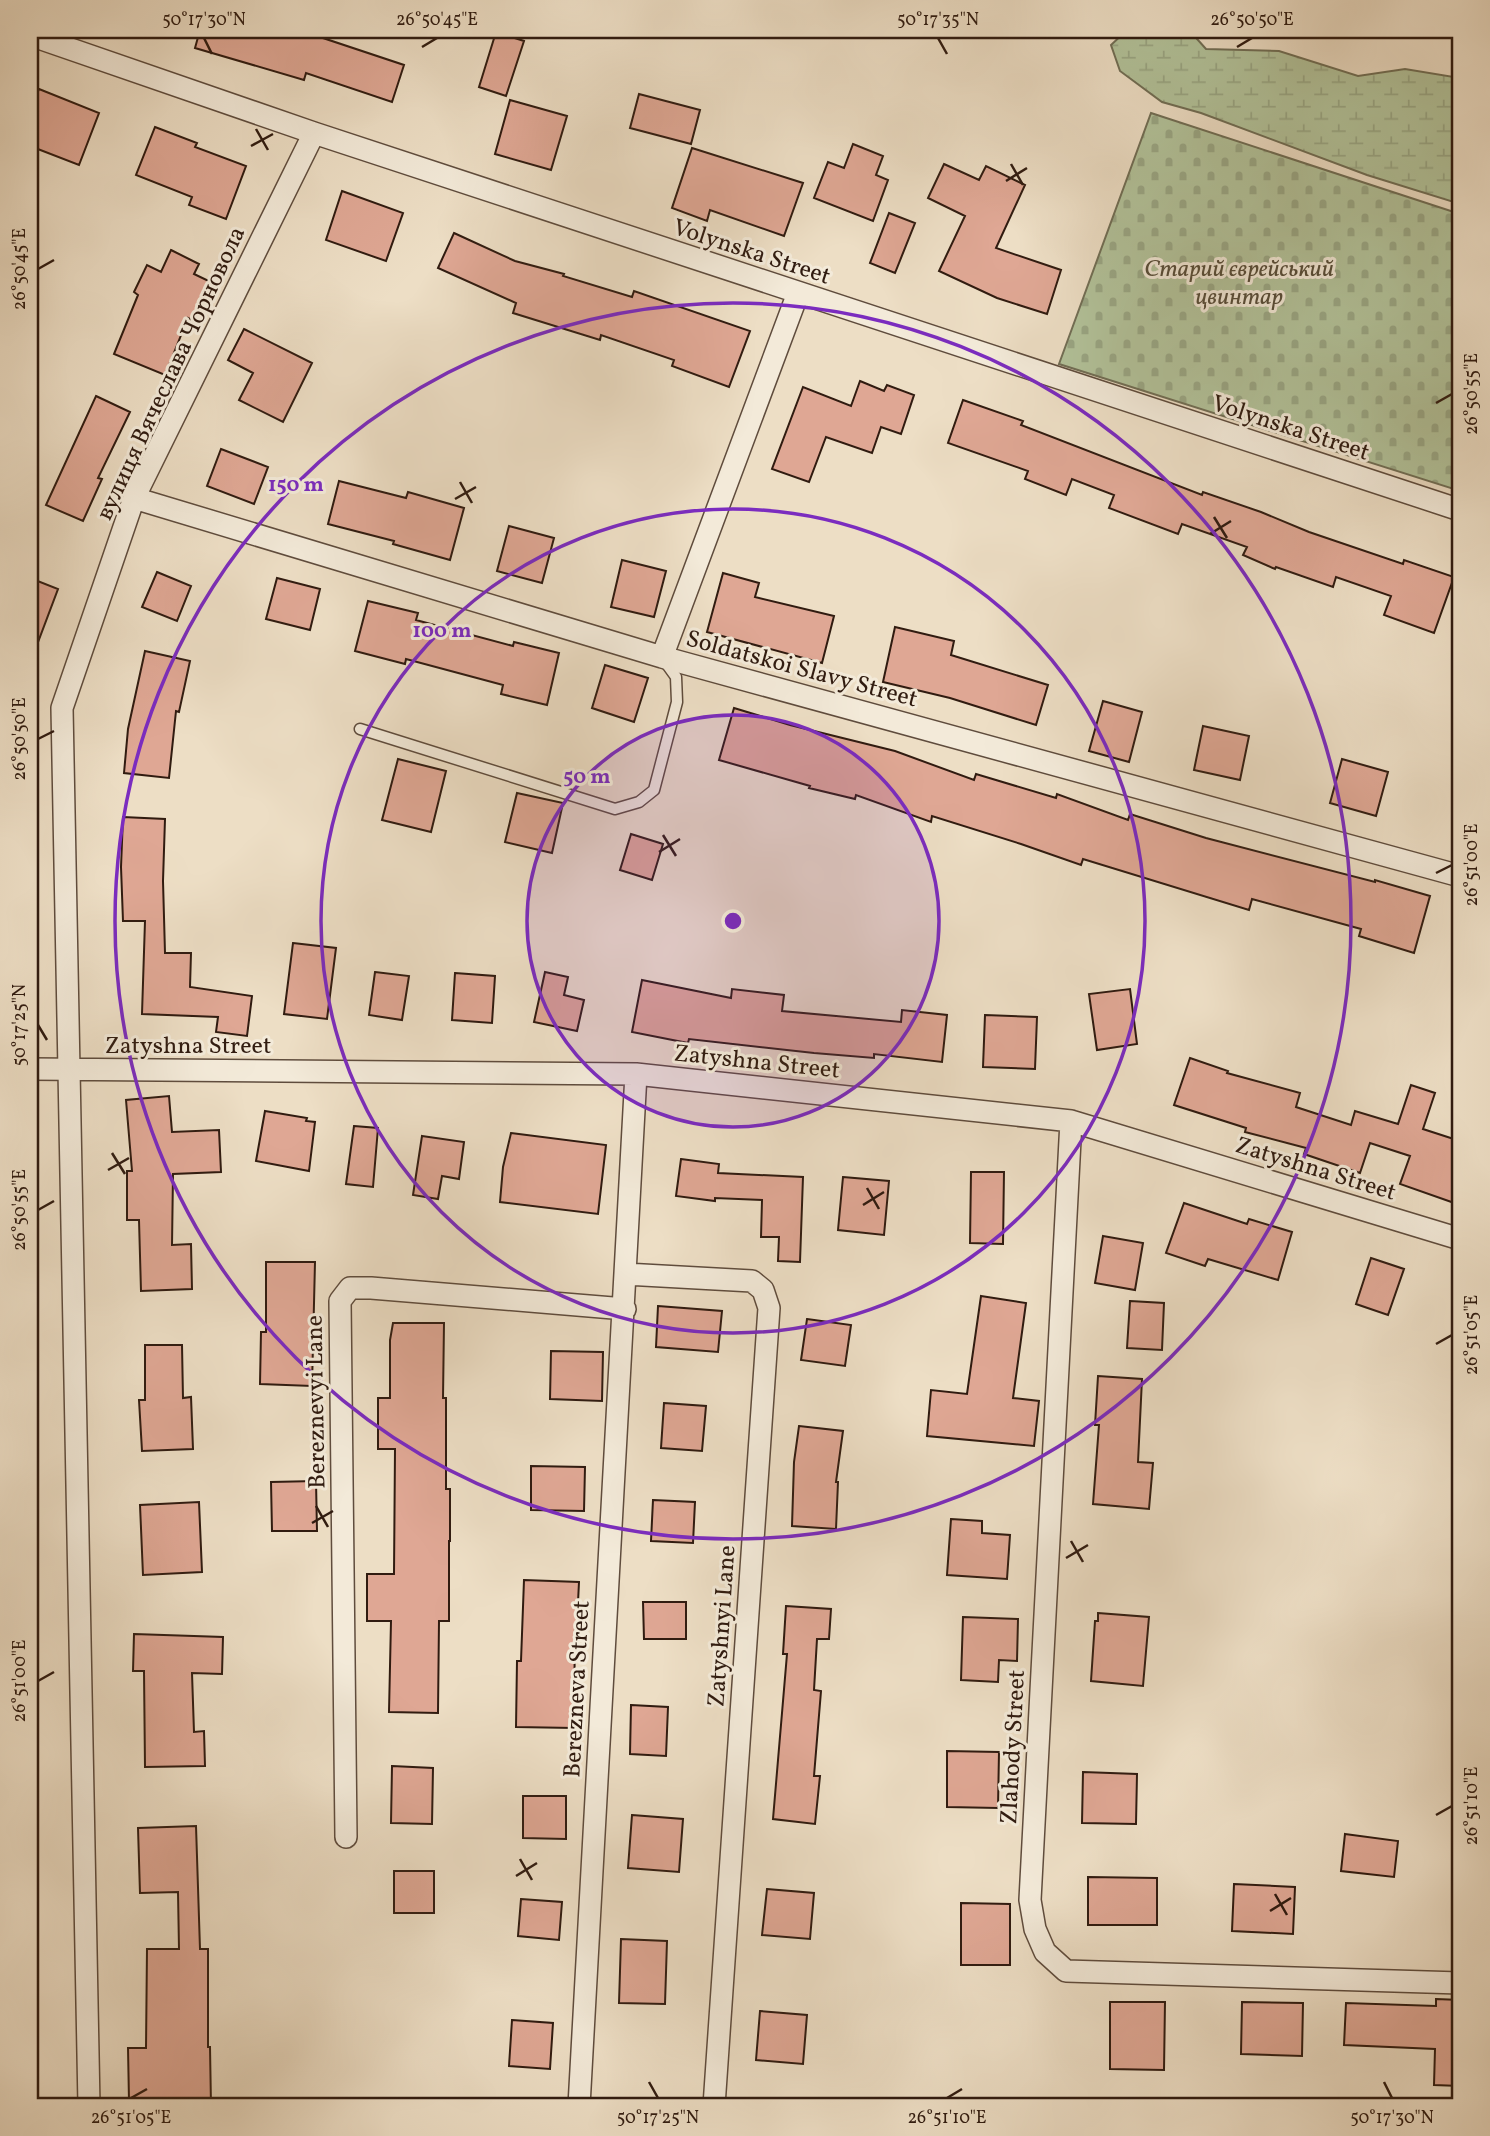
<svg xmlns="http://www.w3.org/2000/svg" width="1490" height="2136" font-family="Vollkorn,serif">
<style>
.wetland{fill:url(#wetland-marsh);stroke:#716e55;stroke-width:2}
.cemetery{fill:url(#cemetery-stones);stroke:#716e55;stroke-width:2}
.building{fill:#dfa794;stroke:#301b10;stroke-width:2}
.lines{fill:none;stroke-linecap:round;stroke-linejoin:round}
.service-casing{stroke:#5f4c3d;stroke-width:13}
.minor-casing{stroke:#5f4c3d;stroke-width:24}
.service{stroke:#f3ead9;stroke-width:10}
.minor{stroke:#f3ead9;stroke-width:21}
.ticks{fill:none;stroke:#301b10;stroke-width:2.5}
.ring{fill:none;stroke:#7b2cbf;stroke-width:3.5}
.labels{text-anchor:middle;stroke-width:6;stroke-linejoin:round;paint-order:stroke}
.street-label{font-size:24px;fill:#301b10;stroke:#f3ead9}
.park-label{font-size:24px;font-style:italic;fill:#574d39;stroke:#f3ead9}
.centre{fill:#7b2cbf;stroke:#f3ead9;stroke-width:3.5}
.ring-label{font-size:21px;text-anchor:middle;font-weight:bold;fill:#7b2cbf;stroke:#f3ead9;stroke-width:6;stroke-linejoin:round;paint-order:stroke}
.neatline{fill:none;stroke:#301b10;stroke-width:2.5}
.ticks-label{font-size:18px;text-anchor:middle;fill:#301b10}
</style>
<defs>
<pattern id="wetland-marsh" width="20" height="14" patternUnits="userSpaceOnUse" patternTransform="scale(1.75)"><rect width="20" height="14" fill="#b2c29a"/><path d="M1 5h8M5 5V1M11 12h8M15 12V8" fill="none" stroke="#99a684"/></pattern>
<pattern id="cemetery-stones" width="16" height="16" patternUnits="userSpaceOnUse" patternTransform="scale(1.75)"><rect width="16" height="16" fill="#b2c29a"/><path d="M2 7V4a2 2 0 0 1 4 0v3zM10 15v-3a2 2 0 0 1 4 0v3z" fill="#99a684"/></pattern>
</defs>
<rect width="100%" height="100%" fill="#eddec5"/>
<filter id="stains"><feTurbulence type="fractalNoise" baseFrequency=".00286" numOctaves="4"/><feColorMatrix values="0 0 0 0 .2 0 0 0 0 .09 0 0 0 0 .02 0 0 0 .5 -.17"/></filter>
<radialGradient id="worn" r=".72"><stop offset=".6" stop-color="#630" stop-opacity="0"/><stop offset="1" stop-color="#630" stop-opacity=".3"/></radialGradient>
<!-- wetland -->
<path class="wetland" d="M1127 30H1189L1206 49 1279 51 1358 76 1405 69 1460 78V204L1367 175 1201 113 1162 102 1120 71 1111 45Z"/>
<!-- cemetery -->
<path class="cemetery" d="M1151 113 1460 214V491L1059 364Z"/>
<!-- building -->
<path class="building" d="M200 30H319L317 36 404 65 392 102 306 73 304 80 195 48Z
M496 32 524 41 506 96 479 87Z
M39 89 99 113 79 165 30 146V113Z
M639 94 700 110 691 144 630 128Z
M510 100 567 116 551 170 495 154Z
M155 127 197 143 195 147 246 166 226 219 189 205 192 197 136 175Z
M853 144 883 156 876 175 888 180 873 221 814 198 828 162 844 168Z
M692 148 803 183 784 236 710 210 707 221 672 208Z
M944 164 979 180 986 166 1025 185 996 248 1061 270 1047 314 997 298 939 271 965 216 928 198Z
M342 191 403 213 386 261 326 240Z
M889 213 915 223 895 273 870 263Z
M454 233 515 261 564 274 563 276 632 297 634 291 750 331 729 387 672 366 674 360 601 335 600 340 513 313 516 303 438 268Z
M171 250 199 264 194 274 217 285 199 324 188 318 165 375 114 354 138 295 134 292 147 265 161 272Z
M244 329 312 363 283 422 239 400 253 373 228 360Z
M860 381 884 391 887 385 914 395 901 434 881 427 872 453 826 437 809 482 772 469 803 387 851 406Z
M96 396 130 412 98 478 102 479 83 521 46 505Z
M963 400 1023 421 1021 425 1202 495 1203 492 1261 512 1309 532 1403 564 1404 560 1454 577 1434 633 1384 615 1391 596 1336 577 1333 587 1276 567 1275 569 1243 555 1247 547 1182 524 1178 534 1109 508 1114 495 1072 479 1066 495 1025 479 1028 471 948 443Z
M221 449 268 467 254 504 207 486Z
M339 481 406 498 408 492 464 508 450 560 393 544 394 541 328 524Z
M509 526 554 538 542 583 497 571Z
M622 560 666 571 654 617 611 607Z
M157 572 191 586 177 621 142 607Z
M723 573 759 583 755 597 834 616 822 663 707 632Z
M30 578 58 589 32 658 30 657Z
M277 578 320 589 310 630 266 619Z
M368 601 418 613 416 620 513 646 514 642 559 653 547 705 501 694 503 685 406 659 405 664 355 651Z
M895 627 954 641 951 655 1048 685 1036 725 950 698 883 682Z
M145 651 190 661 179 712 176 711 169 778 124 773 128 729Z
M605 665 648 678 634 722 592 708Z
M1103 701 1142 712 1129 762 1089 751Z
M734 708 790 725 895 751 974 780 976 774 1056 798 1057 794 1128 820 1130 814 1206 838 1375 882V880L1430 896 1414 953 1359 936 1361 929 1252 899 1249 910 1083 859 1081 865 1021 844 932 816 931 822 856 795 855 799 809 788 810 786 719 760Z
M1203 726 1249 736 1240 780 1194 770Z
M398 759 446 771 431 832 382 820Z
M1342 759 1388 772 1376 816 1330 803Z
M517 793 563 803 552 853 505 842Z
M123 817 165 819 163 881 165 953H191L190 987 252 996 247 1036 216 1032 218 1017 142 1014 145 921H123L121 867Z
M631 834 663 844 652 880 620 870Z
M293 943 336 948 327 1019 284 1014Z
M375 972 409 976 402 1020 369 1015Z
M545 972 568 977 564 995 584 1000 577 1031 534 1022Z
M455 973 495 976 492 1023 452 1020Z
M642 980 731 998 732 989 784 995 782 1011 901 1022 902 1010 947 1015 942 1062 874 1054V1058L814 1053 689 1039 688 1043 632 1032Z
M1130 989 1137 1044 1097 1050 1089 994Z
M985 1015 1037 1017 1035 1069 983 1067Z
M1190 1058 1228 1071 1227 1073 1300 1093 1296 1107 1351 1125 1355 1111 1398 1124 1411 1085 1435 1093 1423 1129 1460 1141V1205L1400 1184 1410 1156 1370 1143 1360 1173 1304 1154 1306 1148 1245 1132 1246 1128 1174 1105Z
M169 1096 172 1132 219 1130 221 1172 173 1174 172 1245 191 1244 192 1289 141 1291 139 1220H127V1171H132L126 1100Z
M265 1111 307 1118 306 1121 315 1122 309 1171 256 1161Z
M354 1126 378 1128 373 1187 346 1184Z
M511 1133 606 1145 598 1214 500 1202 503 1167Z
M422 1136 464 1142 459 1179 442 1176 438 1199 413 1195Z
M681 1159 719 1164 718 1173 803 1177 800 1262 778 1261 779 1237H761L762 1200 715 1198V1201L676 1196Z
M971 1172H1004L1003 1244 970 1243Z
M843 1177 889 1181 884 1235 838 1230Z
M1184 1203 1247 1224 1249 1219 1292 1232 1278 1280 1208 1259 1205 1266 1166 1253Z
M1103 1236 1143 1243 1135 1290 1095 1283Z
M1371 1258 1404 1269 1388 1315 1356 1304Z
M266 1262H315L312 1386 260 1384 261 1332H266Z
M981 1296 1026 1303 1013 1398 1039 1401 1034 1446 927 1436 931 1390 967 1394Z
M1130 1301 1164 1303 1162 1350 1127 1348Z
M658 1306 722 1311 718 1352 656 1347Z
M807 1319 851 1325 845 1366 801 1360Z
M393 1323H444L443 1398H446V1489H450V1541H449V1621H439L438 1713 389 1712 391 1621H367V1574H394L395 1449H378V1398H390V1340Z
M145 1345H182L183 1398 191 1397 193 1449 142 1451 139 1400H145Z
M551 1351 603 1352 602 1401 550 1399Z
M1098 1376 1142 1379 1138 1462 1153 1463 1149 1509 1093 1504 1099 1425H1095Z
M664 1403 706 1406 702 1451 661 1448Z
M799 1426 843 1431 836 1482H838L836 1529 792 1526 794 1462Z
M531 1466 585 1467 584 1511 531 1510Z
M316 1481 317 1531H272L271 1482Z
M653 1500 695 1502 693 1543 651 1541Z
M199 1502 202 1572 143 1575 140 1505Z
M951 1519 982 1521V1533L1010 1535 1007 1579 947 1575Z
M524 1580 579 1582 577 1623H575L574 1728 516 1727 517 1661H521Z
M643 1602H686V1639H644Z
M786 1606 831 1609 829 1639H817L814 1690 821 1691 814 1776H820L815 1824 773 1819 787 1654H783Z
M1098 1613 1149 1617 1143 1686 1091 1681 1095 1621H1098Z
M963 1617 1018 1619 1017 1661 999 1660 998 1682 961 1680Z
M134 1634 223 1637 222 1674 192 1673 194 1732 204 1731 205 1766 145 1767 144 1671H133Z
M631 1705 668 1707 666 1756 630 1754Z
M947 1751 999 1752 998 1808 947 1807Z
M392 1766 433 1768 432 1824 391 1823Z
M1083 1772 1137 1774 1136 1824 1082 1823Z
M523 1796H566V1839L523 1838Z
M632 1815 683 1819 679 1872 628 1868Z
M196 1826 200 1949H208V2047H210L211 2106H143V2100L129 2101 128 2048H146L147 1949H179L178 1892 140 1893 138 1828Z
M1345 1834 1398 1841 1394 1877 1341 1871Z
M394 1871H434V1913H394Z
M1088 1877 1157 1878V1925H1088Z
M1234 1884 1295 1887 1293 1934 1232 1931Z
M767 1889 814 1893 810 1939 762 1935Z
M521 1899 562 1902 559 1940 518 1936Z
M961 1903 1010 1904V1965H961Z
M621 1939 667 1941 665 2004 619 2003Z
M1436 1999 1460 2000V2086L1434 2085 1435 2049 1344 2045 1346 2003 1436 2006Z
M1110 2002H1165L1164 2070 1110 2069Z
M1242 2002 1303 2003 1302 2056 1241 2054Z
M760 2011 807 2015 803 2064 756 2060Z
M512 2020 553 2023 550 2069 509 2066Z"/>
<g class="lines">
<defs>
<path id="service" d="M360 729 615 809 639 802 654 790 677 702 676 677 663 659"/>
<path id="minor" d="M30 35 314 133 1460 510
M134 498 662 657 1460 876
M662 657 798 293
M30 1069 636 1074 1071 1121 1460 1239
M1071 1121 1030 1900 1035 1929 1045 1952 1066 1971 1460 1983
M625 1274 752 1281 763 1290 769 1308 714 2106
M346 1837 340 1301 350 1288H371L625 1309
M89 2106 62 708 134 498 314 133
M579 2106 636 1074"/>
</defs>
<!-- service casing -->
<use href="#service" class="service-casing"/>
<!-- minor casing -->
<use href="#minor" class="minor-casing"/>
<!-- service -->
<use href="#service" class="service"/>
<!-- minor -->
<use href="#minor" class="minor"/>
</g>
<!-- ticks -->
<path class="ticks" d="M204 38 212 54M938 38 947 54M422 47 437 38M1237 47 1252 38M256 129 268 150M251 146 273 134M1011 164 1023 185M1006 181 1027 168M38 269 54 260M1436 403 1452 394M460 482 472 503M455 499 476 487M1214 517 1227 538M1210 534 1231 521M38 739 54 731M663 835 676 856M659 852 680 839M1436 873 1452 865M38 1025 47 1040M112 1153 125 1174M108 1170 129 1158M867 1188 879 1209M863 1205 884 1192M38 1210 54 1201M1436 1344 1452 1335M316 1506 328 1527M312 1523 333 1511M1071 1541 1083 1562M1066 1558 1088 1545M38 1681 54 1672M1436 1815 1452 1806M520 1859 532 1880M516 1876 537 1863M1275 1894 1287 1915M1270 1911 1291 1898M649 2082 658 2098M1384 2082 1392 2098M131 2098 147 2089M947 2098 962 2089"/>
<!-- distance rings -->
<circle cx="733" cy="921" r="206" fill="#7b2cbf" fill-opacity=".12"/>
<g class="ring">
<circle cx="733" cy="921" r="206"/>
<circle cx="733" cy="921" r="412"/>
<circle cx="733" cy="921" r="618"/>
</g>
<g class="labels">
<!-- street labels -->
<g class="street-label">
<text transform="translate(752 251) rotate(18)" y="8">Volynska Street</text>
<text transform="translate(170 373) rotate(-65)" y="8">вулиця Вячеслава Чорновола</text>
<text transform="translate(1291 427) rotate(18)" y="8">Volynska Street</text>
<text transform="translate(802 668) rotate(15)" y="8">Soldatskoi Slavy Street</text>
<text x="188" y="1053">Zatyshna Street</text>
<text transform="translate(757 1061) rotate(6)" y="8">Zatyshna Street</text>
<text transform="translate(1316 1168) rotate(17)" y="8">Zatyshna Street</text>
<text transform="translate(315 1402) rotate(-91)" y="8">Bereznevyi Lane</text>
<text transform="translate(721 1626) rotate(-86)" y="8">Zatyshnyi Lane</text>
<text transform="translate(576 1689) rotate(-87)" y="8">Berezneva Street</text>
<text transform="translate(1012 1747) rotate(-87)" y="8">Zlahody Street</text>
</g>
<!-- park labels -->
<g class="park-label">
<text x="1239" y="276">Старий єврейський<tspan x="1239" dy="28">цвинтар</tspan></text>
</g>
</g>
<circle cx="733" cy="921" r="10" class="centre"/>
<g class="ring-label">
<text x="296" y="491">150 m</text>
<text x="442" y="637">100 m</text>
<text x="587" y="783">50 m</text>
</g>
<!-- margin -->
<rect width="1490" height="2136" fill="none" stroke="#eddec5" stroke-width="77"/>
<rect x="38" y="38" width="1414" height="2060" class="neatline"/>
<g class="ticks-label">
<text x="204" y="25">50°17'30"N</text>
<text x="437" y="25">26°50'45"E</text>
<text x="938" y="25">50°17'35"N</text>
<text x="1252" y="25">26°50'50"E</text>
<text transform="translate(19 269) rotate(-90)" y="6">26°50'45"E</text>
<text transform="translate(1471 394) rotate(-90)" y="6">26°50'55"E</text>
<text transform="translate(19 739) rotate(-90)" y="6">26°50'50"E</text>
<text transform="translate(1471 865) rotate(-90)" y="6">26°51'00"E</text>
<text transform="translate(19 1025) rotate(-90)" y="6">50°17'25"N</text>
<text transform="translate(19 1210) rotate(-90)" y="6">26°50'55"E</text>
<text transform="translate(1471 1335) rotate(-90)" y="6">26°51'05"E</text>
<text transform="translate(19 1681) rotate(-90)" y="6">26°51'00"E</text>
<text transform="translate(1471 1806) rotate(-90)" y="6">26°51'10"E</text>
<text x="131" y="2123">26°51'05"E</text>
<text x="658" y="2123">50°17'25"N</text>
<text x="947" y="2123">26°51'10"E</text>
<text x="1392" y="2123">50°17'30"N</text>
</g>
<rect width="100%" height="100%" filter="url(#stains)"/>
<rect width="100%" height="100%" fill="url(#worn)"/>
</svg>
